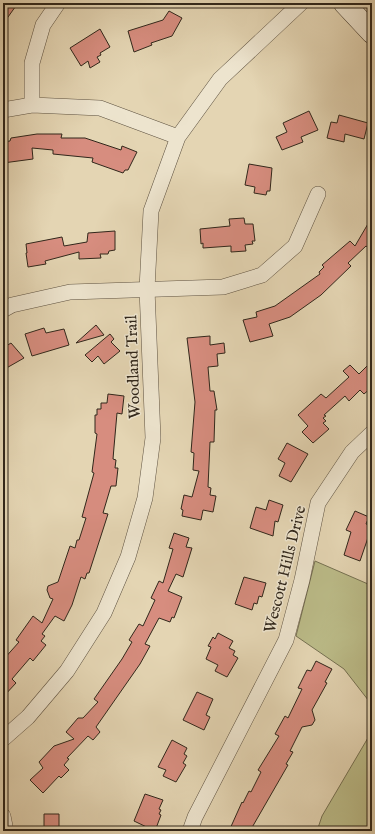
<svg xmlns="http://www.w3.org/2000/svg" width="375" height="834" font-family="'IM FELL English',serif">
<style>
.green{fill:#bb8;stroke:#767152}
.building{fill:#d78d7f;stroke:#31271b}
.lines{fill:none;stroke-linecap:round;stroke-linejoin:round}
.street-casing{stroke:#5e5241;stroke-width:16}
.secondary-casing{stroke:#31271b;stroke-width:22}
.street{stroke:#ede4ce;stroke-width:15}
.secondary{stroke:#ede4ce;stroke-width:21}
.labels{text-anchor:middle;stroke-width:3;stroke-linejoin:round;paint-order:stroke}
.street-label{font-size:16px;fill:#31271b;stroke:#ede4ce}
</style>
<rect width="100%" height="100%" fill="#e4d5b3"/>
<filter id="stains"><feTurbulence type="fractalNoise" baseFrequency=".005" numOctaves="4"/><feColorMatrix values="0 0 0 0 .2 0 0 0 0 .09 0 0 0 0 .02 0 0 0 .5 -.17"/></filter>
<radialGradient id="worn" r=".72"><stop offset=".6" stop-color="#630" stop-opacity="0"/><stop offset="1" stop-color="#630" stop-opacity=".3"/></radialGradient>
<!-- green -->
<path class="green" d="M315 561 368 584 372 581V705L344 669 296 636Z
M372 731V831H317L322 816Z"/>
<!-- building -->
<path class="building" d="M3 3H18L3 24Z
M169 11 182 18 172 36 151 43 152 45 134 52 128 31 163 20Z
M100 29 110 47 100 53 101 55 97 57 100 62 90 68 88 61 81 66 70 48Z
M309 111 318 130 301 137 303 142 282 150 276 137 287 132 283 123Z
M339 115 368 123 364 139 345 134 344 142 327 138 331 122 337 123Z
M37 134H62L61 138H85L121 150 122 146 137 152 128 170H125L123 173 92 162 93 158 53 154V150L32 148 33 159 3 163V142L10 141 11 138Z
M249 164 272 168 270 191H267L266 195 254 193 255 187 245 185Z
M372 217V250L366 246 348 263 351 266 321 295 290 317 269 324 273 336 250 342 243 320 257 317 256 312 275 306 320 274 319 272 324 267 322 265 350 241 355 246Z
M244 218 245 224H253L255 241H252L253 244 245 245 246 251 231 252V246L203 248V243L201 244 200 229 230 226 229 219Z
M115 231V250L109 251 108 254H100L101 258 79 259V252L45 261 46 264 28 267 26 253H27L26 244 62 237 64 246 87 242 88 233Z
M96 325 104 335 76 343Z
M44 328 46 333 64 329 69 345 32 356 25 334Z
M110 334 114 339 111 342 120 351 104 364 98 356 92 362 85 355Z
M210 336V345L224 343 225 353 217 354 218 366 208 367 210 391H214L217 410H215L214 442H210L208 487 211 488 210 495 216 496 213 512 203 510 201 520 182 516 183 510 181 509 184 495 192 497 199 471 193 470 194 453 191 452 195 402 187 338Z
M11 343 24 358 3 370V348Z
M372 361V387L364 394 360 390 349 401 345 396 324 415 326 416 323 418 326 421 323 423 329 429 313 443 302 432 308 426 298 415 321 394 326 398 349 377 343 371 350 365 359 374Z
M108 394 124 396 122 414 117 413 114 447 113 459 116 460 115 468H118L116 486H111L103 513 108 514 89 573H87L85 579 81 577 72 605 64 621 55 616 42 634 45 636 41 641 46 645 33 661 30 658 12 679 16 683 3 697V660L19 642 16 640 33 616 42 623 53 599 50 598 47 590 48 586 58 582 70 546 75 548 77 540H79L86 518 82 517 94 473 92 472 97 434 95 433V415H97V409H101V403H107Z
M287 443 308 454 291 482 279 476 285 463 278 459Z
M269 500 283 505 278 522 275 521 273 536 250 528 256 507 266 510Z
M355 511 369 517 366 524 372 526 360 561 344 555 351 532 346 530Z
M174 533 189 538 186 547 192 548 183 577 176 574 168 591 182 597 174 618 172 617 170 622 159 618 145 644 150 646 140 664 96 727 100 732 93 740 88 736 67 758 69 759 64 765 69 770 61 778 59 776 43 793 30 780 43 768 39 762 54 746 74 739 66 732 78 718H83L98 702 94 699 122 659 132 642 129 640 139 624 143 626 155 600 151 598 159 581 163 583 173 549 169 548Z
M244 577 266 583 262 597 259 596 257 604 254 603 252 610 235 604Z
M218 633 233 641 229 648 235 651 233 655 238 658 227 677 215 671 218 665 206 659 211 647 208 646 213 637 215 639Z
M316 661 332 669 325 682 327 683 312 710 315 720 312 725 302 727 290 751 293 752 286 764 288 765 250 831H229L242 802 243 803 249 791 251 792 261 772 258 770 279 736 275 734 285 716 288 718 302 689 298 688 307 670 311 671Z
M197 692 213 699 206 715 210 717 204 730 183 720Z
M172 740 187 748 184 754 187 756 183 763 186 765 176 782 163 776 166 770 158 767Z
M145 794 163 800 159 809 161 810 159 814 161 815 155 831 134 821Z
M44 814H59V831H48V829H44Z"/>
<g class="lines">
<defs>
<path id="street" d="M32 105V63L43 25 58 3
M3 110 32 105 100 108 178 137
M3 310 12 305 70 292 223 287 262 275 295 246 318 194
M3 739 28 717 67 671 104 613 128 557 145 498 153 438 147 289 151 211 178 137 220 79 301 3
M3 816 6 831
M190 831 195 817 286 640 302 580 318 503 352 452 372 433"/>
<path id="secondary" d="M344 3 372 33"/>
</defs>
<!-- street casing -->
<use href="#street" class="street-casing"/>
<!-- secondary casing -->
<use href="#secondary" class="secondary-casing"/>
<!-- street -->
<use href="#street" class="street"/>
<!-- secondary -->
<use href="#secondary" class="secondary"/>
</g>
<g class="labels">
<!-- street labels -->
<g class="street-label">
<text transform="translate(132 367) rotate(-92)" y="6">Woodland Trail</text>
<text transform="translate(284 569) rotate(-76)" y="6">Wescott Hills Drive</text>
</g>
</g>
<!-- margin -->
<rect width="375" height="834" fill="none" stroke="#e4d5b3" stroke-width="16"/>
<rect x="4" y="4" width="367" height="826" fill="none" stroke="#31271b" stroke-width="2"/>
<rect x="8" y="8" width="359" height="818" fill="none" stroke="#31271b"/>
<rect width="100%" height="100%" filter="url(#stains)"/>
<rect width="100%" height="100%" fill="url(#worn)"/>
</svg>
